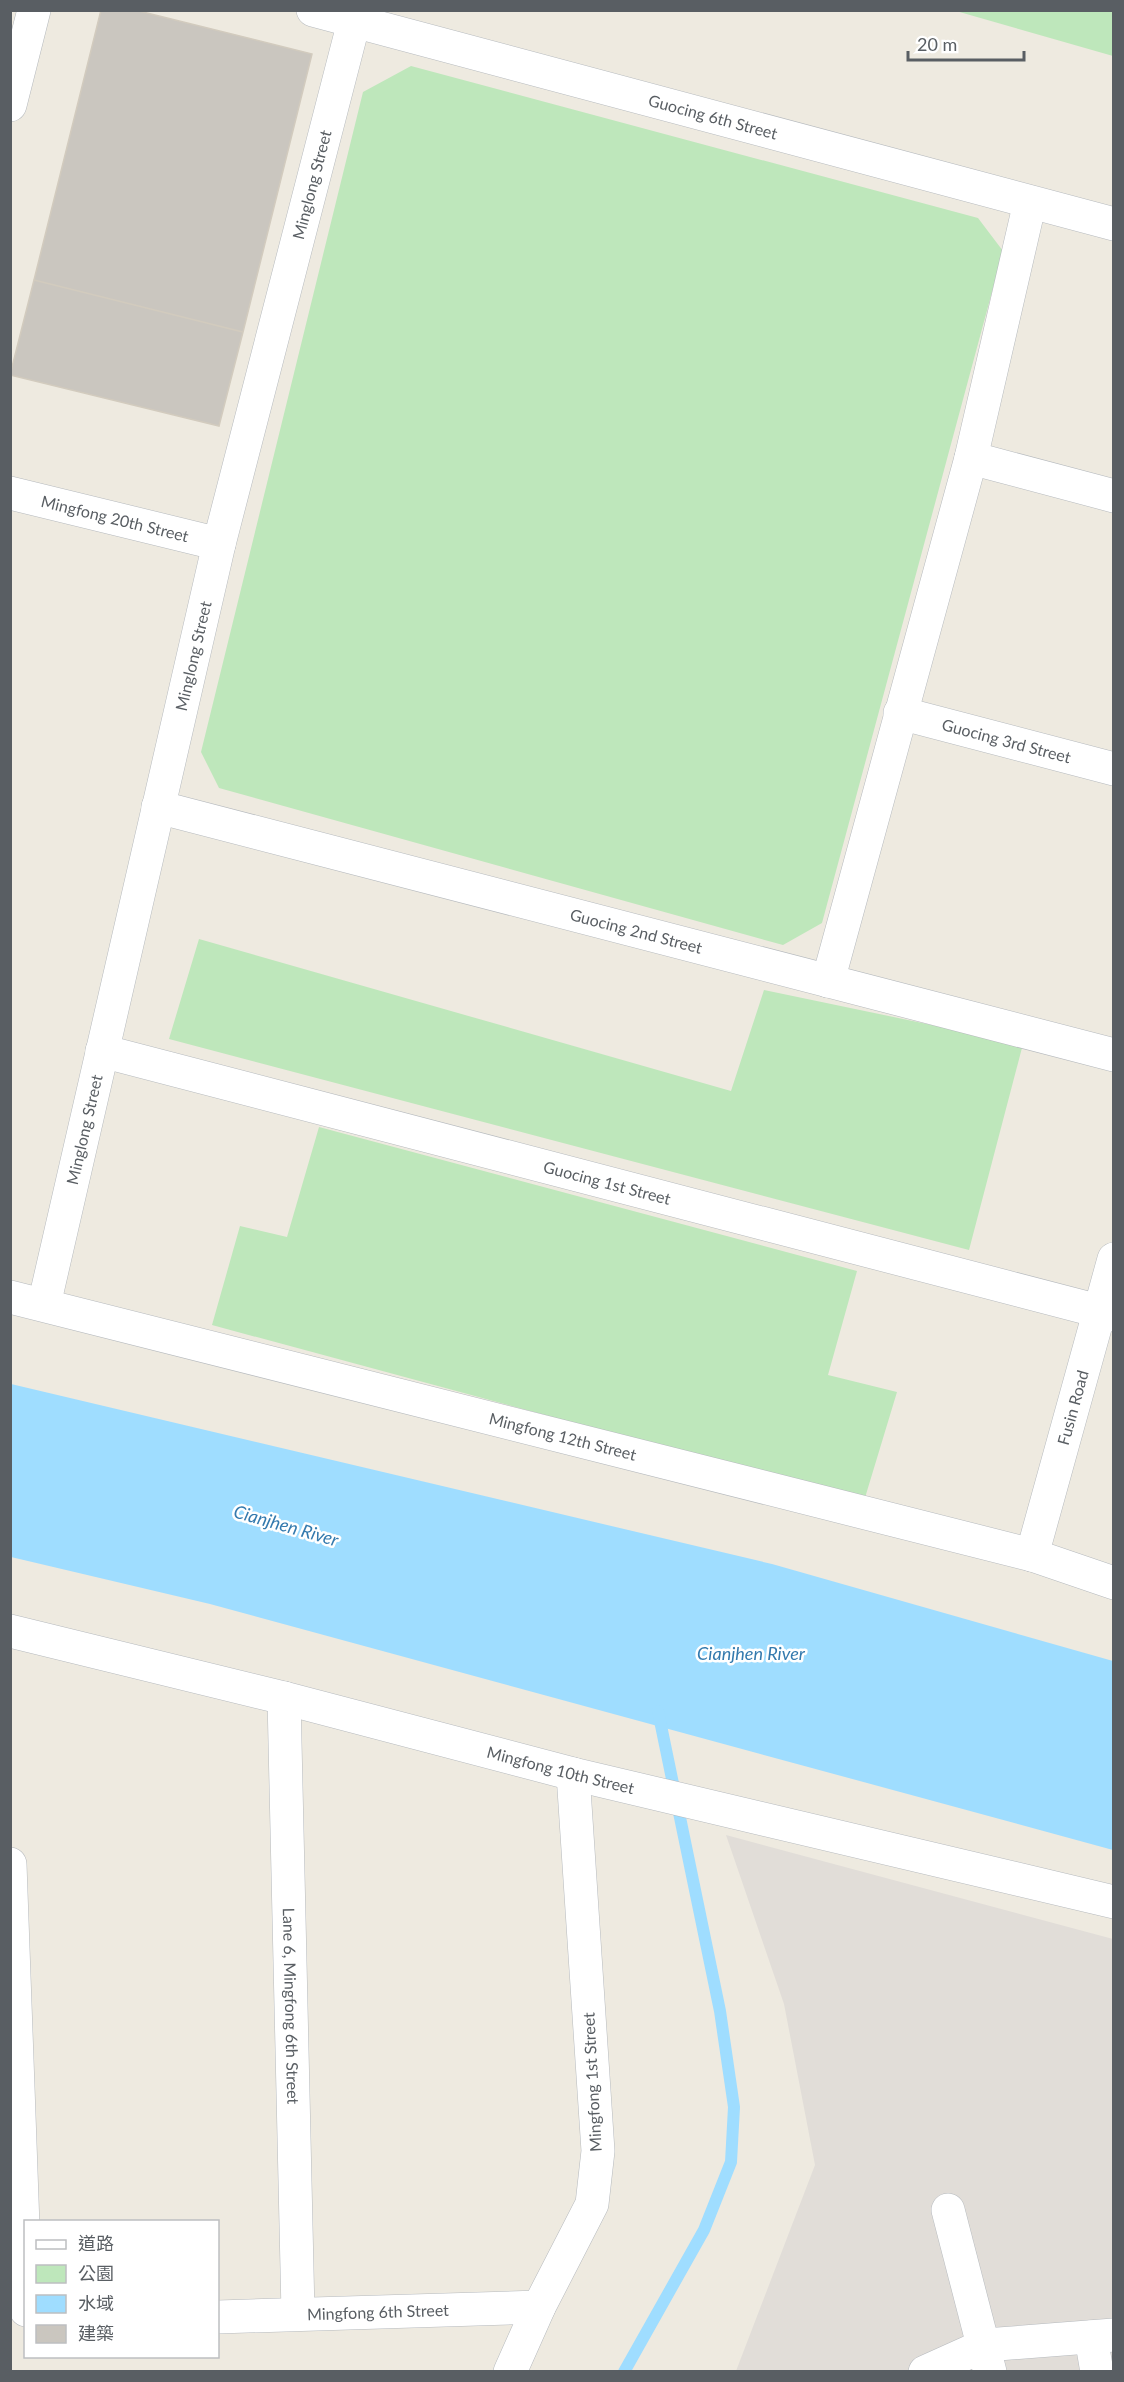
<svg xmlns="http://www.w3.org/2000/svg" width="1124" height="2382" font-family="Lato,'Noto Sans TC',sans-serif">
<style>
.industrial{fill:#e1ddd8}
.green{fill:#bee7bb}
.water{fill:#9fddff}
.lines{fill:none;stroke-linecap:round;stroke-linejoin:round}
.stream{stroke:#9fddff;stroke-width:12}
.building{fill:#cac6bf;stroke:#d2cbbe;stroke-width:1.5}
.minor-casing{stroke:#b6babe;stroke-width:34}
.minor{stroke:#fff;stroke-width:33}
.labels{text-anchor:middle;stroke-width:5;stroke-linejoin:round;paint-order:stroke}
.street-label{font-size:16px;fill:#595e63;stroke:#fff}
.water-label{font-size:18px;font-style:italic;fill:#347aae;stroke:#fff}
</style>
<rect width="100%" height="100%" fill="#eeeae0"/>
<!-- industrial -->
<path class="industrial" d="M726 1835 1113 1939V2371H736L815 2165 784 2004Z"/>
<!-- green -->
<path class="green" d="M956 11H1113V56Z
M411 66 978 218 1003 251 822 923 783 945 219 788 201 752 363 92Z
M199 939 731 1091 764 990 1023 1044 969 1250 169 1039Z
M319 1127 857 1271 828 1375 897 1392 864 1501 212 1325 240 1226 287 1237Z"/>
<!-- water -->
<path class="water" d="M11 1384 772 1564 1113 1661V1850L210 1604 11 1557Z"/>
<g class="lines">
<!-- stream -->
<path class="stream" d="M624 2372 704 2230 731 2162 734 2107 720 2011 658 1711"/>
</g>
<!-- building -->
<path class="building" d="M101 10H135L312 54 243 332 34 280Z
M34 280 243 332 219 426 10 375Z"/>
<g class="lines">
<defs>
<g id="minor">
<path id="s1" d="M313 10 1114 224"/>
<path d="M10 105 34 10"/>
<path d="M971 458 1114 496"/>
<path id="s2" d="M10 493 219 544"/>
<path id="s3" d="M900 713 1114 769"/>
<path id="s4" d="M158 807 1114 1055"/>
<path d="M828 981 971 458 1030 202"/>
<path id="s5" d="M102 1051 1114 1315"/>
<path id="s6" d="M10 1297 1032 1555 1114 1583"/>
<path id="s7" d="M44 1305 219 544 357 10"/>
<path id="s8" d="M1032 1555 1114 1259"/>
<path id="s9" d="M10 1631 284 1698 573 1774 1114 1902"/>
<path id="s10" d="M284 1698 298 2313"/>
<path d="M10 1864 26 2310"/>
<path d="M948 2210 990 2372"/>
<path id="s11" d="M218 2317 539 2307"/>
<path d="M1091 2337 1097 2372"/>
<path d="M510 2372 539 2307 592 2204 598 2151 573 1774"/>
<path d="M925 2372 985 2345 1114 2335"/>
</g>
</defs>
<!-- minor casing -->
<use href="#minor" class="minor-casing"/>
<!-- minor -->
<use href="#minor" class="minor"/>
</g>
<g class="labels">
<!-- street labels -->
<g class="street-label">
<text dy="6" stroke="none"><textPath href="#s1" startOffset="414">Guocing 6th Street</textPath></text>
<text dy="6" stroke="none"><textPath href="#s7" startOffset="1152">Minglong Street</textPath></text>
<text dy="6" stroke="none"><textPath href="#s2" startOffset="108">Mingfong 20th Street</textPath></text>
<text dy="6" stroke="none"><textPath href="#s7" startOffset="666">Minglong Street</textPath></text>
<text dy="6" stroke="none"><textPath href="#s3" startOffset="110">Guocing 3rd Street</textPath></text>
<text dy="6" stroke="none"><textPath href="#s4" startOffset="494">Guocing 2nd Street</textPath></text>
<text dy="6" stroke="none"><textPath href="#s7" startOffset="180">Minglong Street</textPath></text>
<text dy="6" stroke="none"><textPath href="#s5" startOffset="522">Guocing 1st Street</textPath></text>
<text dy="6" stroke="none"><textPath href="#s8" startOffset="153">Fusin Road</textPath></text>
<text dy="6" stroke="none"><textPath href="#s6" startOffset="570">Mingfong 12th Street</textPath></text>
<text dy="6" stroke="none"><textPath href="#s9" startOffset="568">Mingfong 10th Street</textPath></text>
<text dy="6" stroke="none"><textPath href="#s10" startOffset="308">Lane 6, Mingfong 6th Street</textPath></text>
<text transform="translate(592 2082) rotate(-93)" y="6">Mingfong 1st Street</text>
<text dy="6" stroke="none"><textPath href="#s11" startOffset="160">Mingfong 6th Street</textPath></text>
</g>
<!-- water labels -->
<g class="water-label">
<text transform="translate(286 1526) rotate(16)" y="6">Cianjhen River</text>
<text x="751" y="1660">Cianjhen River</text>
</g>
</g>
<!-- border -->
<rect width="1124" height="2382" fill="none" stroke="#595e63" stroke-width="24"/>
<!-- legend -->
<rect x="24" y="2220" width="195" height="138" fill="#ffffff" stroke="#bdbfc1" stroke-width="1.5"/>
<rect x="36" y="2240" width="30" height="9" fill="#ffffff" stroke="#bdbfc1" stroke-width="1.5"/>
<text x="78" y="2250" font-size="18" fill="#595e63">道路</text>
<rect x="36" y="2265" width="30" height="18" fill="#bee7bb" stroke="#bdbfc1" stroke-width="1.5"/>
<text x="78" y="2280" font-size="18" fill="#595e63">公園</text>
<rect x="36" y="2295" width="30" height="18" fill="#9fddff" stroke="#bdbfc1" stroke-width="1.5"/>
<text x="78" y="2310" font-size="18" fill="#595e63">水域</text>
<rect x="36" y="2325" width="30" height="18" fill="#cac6bf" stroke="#bdbfc1" stroke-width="1.5"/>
<text x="78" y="2340" font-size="18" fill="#595e63">建築</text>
<!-- scale -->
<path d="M908 51v9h116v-9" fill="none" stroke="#595e63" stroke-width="3"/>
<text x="917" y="51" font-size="18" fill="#595e63" stroke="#ffffff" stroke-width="4.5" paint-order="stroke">20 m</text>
</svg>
